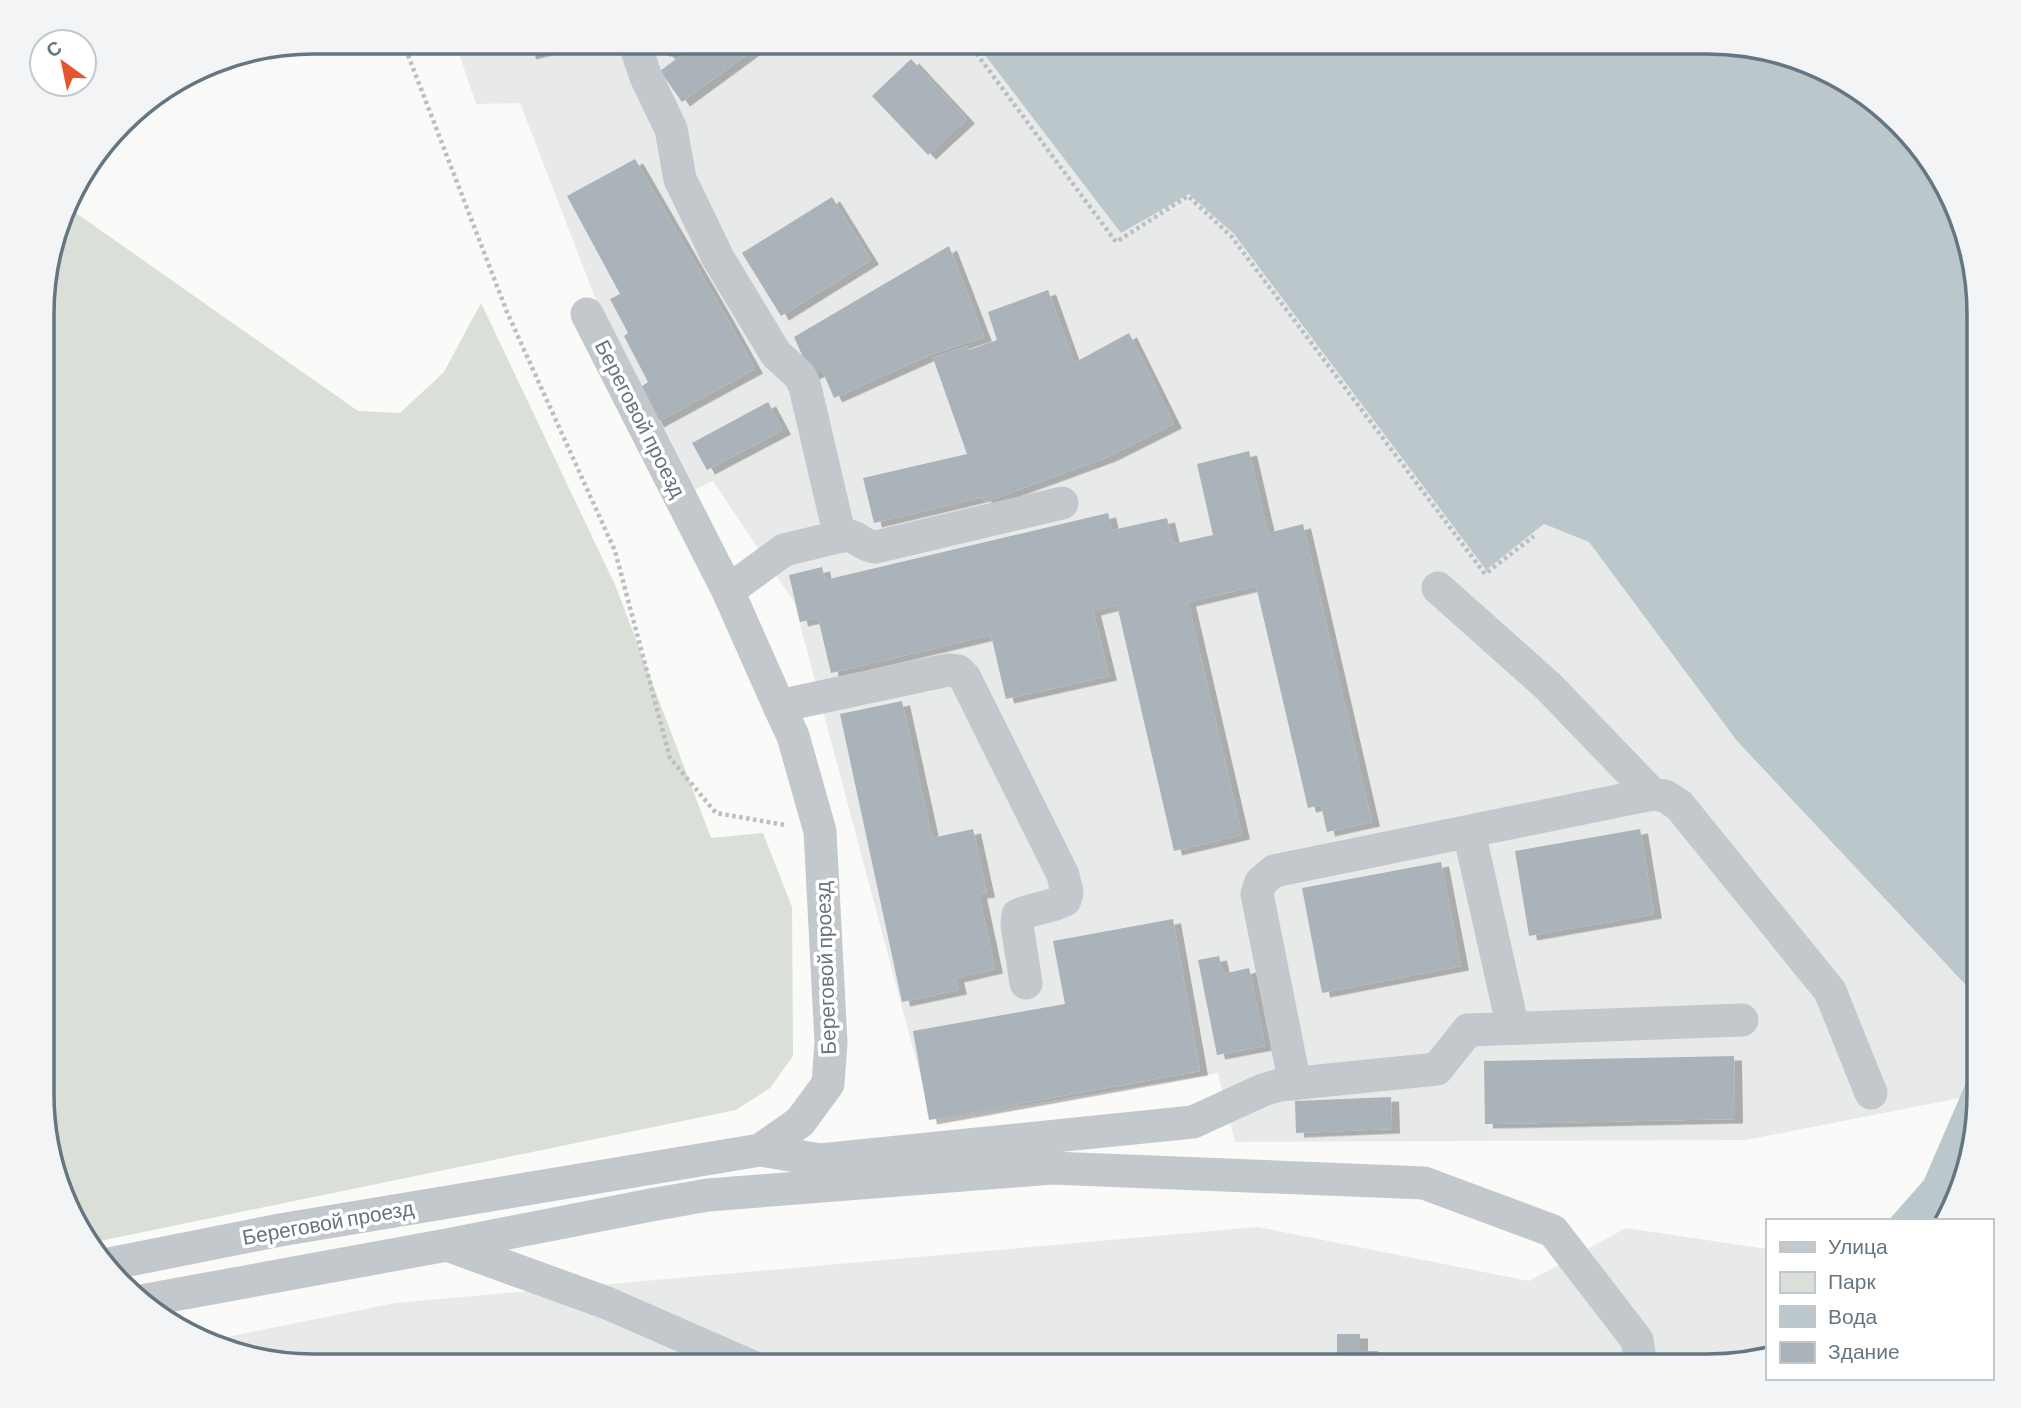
<svg xmlns="http://www.w3.org/2000/svg" width="2021" height="1408" font-family="Barlow,sans-serif">
<style>
.built{fill:#e8e9e9}
.green{fill:#dadfd7}
.water{fill:#bbc7cb}
.building{fill:#aab3b9;filter:url(#shadow)}
.lines{fill:none;stroke-linecap:round;stroke-linejoin:round}
.path{stroke:#bbbfc2;stroke-width:4.5;stroke-dasharray:3.5 3.5;stroke-linecap:butt}
.minor{stroke:#c3c8cc;stroke-width:33}
.labels{text-anchor:middle;stroke-width:7;stroke-linejoin:round;paint-order:stroke}
.street-label{font-size:21px;fill:#657683;stroke:#fff}
.rim{fill:none;stroke:#657683;stroke-width:3.5}
</style>
<defs>
<filter id="shadow"><feDropShadow dx="8" dy="4.5" stdDeviation="0" flood-color="#0004"/></filter>
</defs>
<rect width="100%" height="100%" fill="#fafaf8"/>
<!-- built -->
<path class="built" d="M455 42H975L1121 232 1189 194 1234 234 1485 569 1544 524 1589 542 1737 741 1978 998V1055L1960 1098 1746 1140 1235 1142 1218 1073 932 1120 794 602 713 481 690 492 631 391 520 103 476 104Z
M1258 1227 1529 1281 1626 1228 1767 1249V1352L1707 1366 297 1365 226 1351 207 1341 395 1303Z"/>
<!-- green -->
<path class="green" d="M66 206 358 411 400 413 444 372 481 303 616 587 711 838 763 833 792 907 793 1056 770 1088 736 1110 90 1243 78 1230 44 1129V279Z"/>
<!-- water -->
<path class="water" d="M975 42 1724 43 1795 57 1872 98 1943 178 1978 297V998L1737 741 1589 542 1544 524 1486 570 1234 234 1189 194 1121 233Z
M1978 1055V1111L1964 1182 1944 1221H1888L1924 1180Z"/>
<!-- building -->
<path class="building" d="M525 42H577V43L528 55Z
M653 42H692L670 57Z
M699 42H764L682 102 660 71Z
M813 42H832L819 51Z
M911 59 967 119 928 155 872 96Z
M635 159 725 315 755 369 656 423 638 389 648 382 624 336 628 333 610 299 620 294 567 196Z
M832 197 871 260 781 316 742 253Z
M949 246 984 337 930 355 834 398 822 370 811 375 794 337Z
M1048 290 1074 363 1129 333 1174 424 1108 457 985 502 983 497 874 523 863 478 967 454 933 358 967 346 969 350 997 340 988 312Z
M768 402 783 430 707 470 692 443Z
M1249 451 1268 533 1303 524 1372 822 1327 832 1321 805 1308 808 1256 586 1188 602 1242 835 1174 851 1117 605 1093 611 1109 676 1006 699 991 635 831 673 818 618 800 622 789 575 822 567 825 580 1108 513 1112 530 1167 518 1173 544 1213 535 1197 464Z
M902 701 932 838 973 829 987 893 979 894 995 969 956 978 959 990 902 1002 840 714Z
M1640 829 1654 914 1529 936 1515 851Z
M1441 862 1461 966 1322 993 1302 888Z
M1173 919 1200 1071 929 1120 913 1031 1065 1004 1053 941Z
M1219 956 1223 974 1249 968 1265 1046 1217 1055 1198 960Z
M1734 1056 1735 1119 1485 1124 1484 1061Z
M1391 1097 1392 1129 1296 1133 1295 1101Z
M1337 1334H1360V1351H1378V1366H1337Z"/>
<g class="lines">
<!-- path -->
<path class="path" d="M403 42 507 312 615 551 670 758 716 813 785 825
M968 42 1116 242 1188 196 1231 236 1485 574 1534 536"/>
<!-- minor -->
<path class="minor" d="M634 42 646 77 671 129 680 179 718 258 776 354 800 376 805 387 840 537
M1438 588 1548 686 1652 794
M728 591 784 550 846 535C857 536 865 547 876 547L1062 503
M779 706 948 670 958 671 965 678 1063 875 1067 892 1065 900C1050 908 1033 908 1018 915L1017 925 1026 983
M1469 832 1513 1028
M1295 1084 1257 894 1261 882 1274 871 1652 794 1665 796 1679 805 1830 991 1871 1093
M760 1150 820 1160 1193 1122 1263 1090 1279 1085 1437 1069 1468 1030 1742 1020
M447 1245 607 1303 751 1366
M109 1264 280 1230 760 1150 800 1122 828 1084 831 1042 820 831 793 736 779 706 728 591 587 314
M141 1301 447 1245 651 1205 708 1195 1052 1168 1424 1183 1553 1231 1637 1340 1641 1366"/>
</g>
<g class="labels">
<!-- street labels -->
<g class="street-label">
<text transform="translate(640 419) rotate(63)" y="7">Береговой проезд</text>
<text transform="translate(826 968) rotate(-92)" y="7">Береговой проезд</text>
<text transform="translate(328 1223) rotate(-10)" y="7">Береговой проезд</text>
</g>
</g>
<!-- crop -->
<path d="M0 0H2021V1408H0ZM314 54H1707A260 260 0 0 1 1967 314V1094A260 260 0 0 1 1707 1354H314A260 260 0 0 1 54 1094V314A260 260 0 0 1 314 54Z" fill="#f3f4f5" fill-rule="evenodd"/>
<path class="rim" d="M314 54H1707A260 260 0 0 1 1967 314V1094A260 260 0 0 1 1707 1354H314A260 260 0 0 1 54 1094V314A260 260 0 0 1 314 54Z"/>
<!-- legend -->
<rect x="1766" y="1219" width="228" height="161" fill="#ffffff" stroke="#c1c8cd" stroke-width="2"/>
<rect x="1780" y="1242" width="35" height="10" fill="#c3c8cc" stroke="#c1c8cd" stroke-width="2"/>
<text x="1828" y="1254" font-size="21" fill="#657683">Улица</text>
<rect x="1780" y="1272" width="35" height="21" fill="#dadfd7" stroke="#c1c8cd" stroke-width="2"/>
<text x="1828" y="1289" font-size="21" fill="#657683">Парк</text>
<rect x="1780" y="1306" width="35" height="21" fill="#bbc7cb" stroke="#c1c8cd" stroke-width="2"/>
<text x="1828" y="1324" font-size="21" fill="#657683">Вода</text>
<rect x="1780" y="1342" width="35" height="21" fill="#aab3b9" stroke="#c1c8cd" stroke-width="2"/>
<text x="1828" y="1359" font-size="21" fill="#657683">Здание</text>
<!-- north arrow -->
<g transform="translate(63 63) rotate(327)"><circle r="33" fill="#ffffff" stroke="#c1c8cd" stroke-width="2"/>
<path d="M0-5L12 26L0 18L-12 26Z" fill="#e4572e"/>
<text y="-10" font-size="19" font-weight="bold" text-anchor="middle" fill="#657683">С</text>
</g>
</svg>
